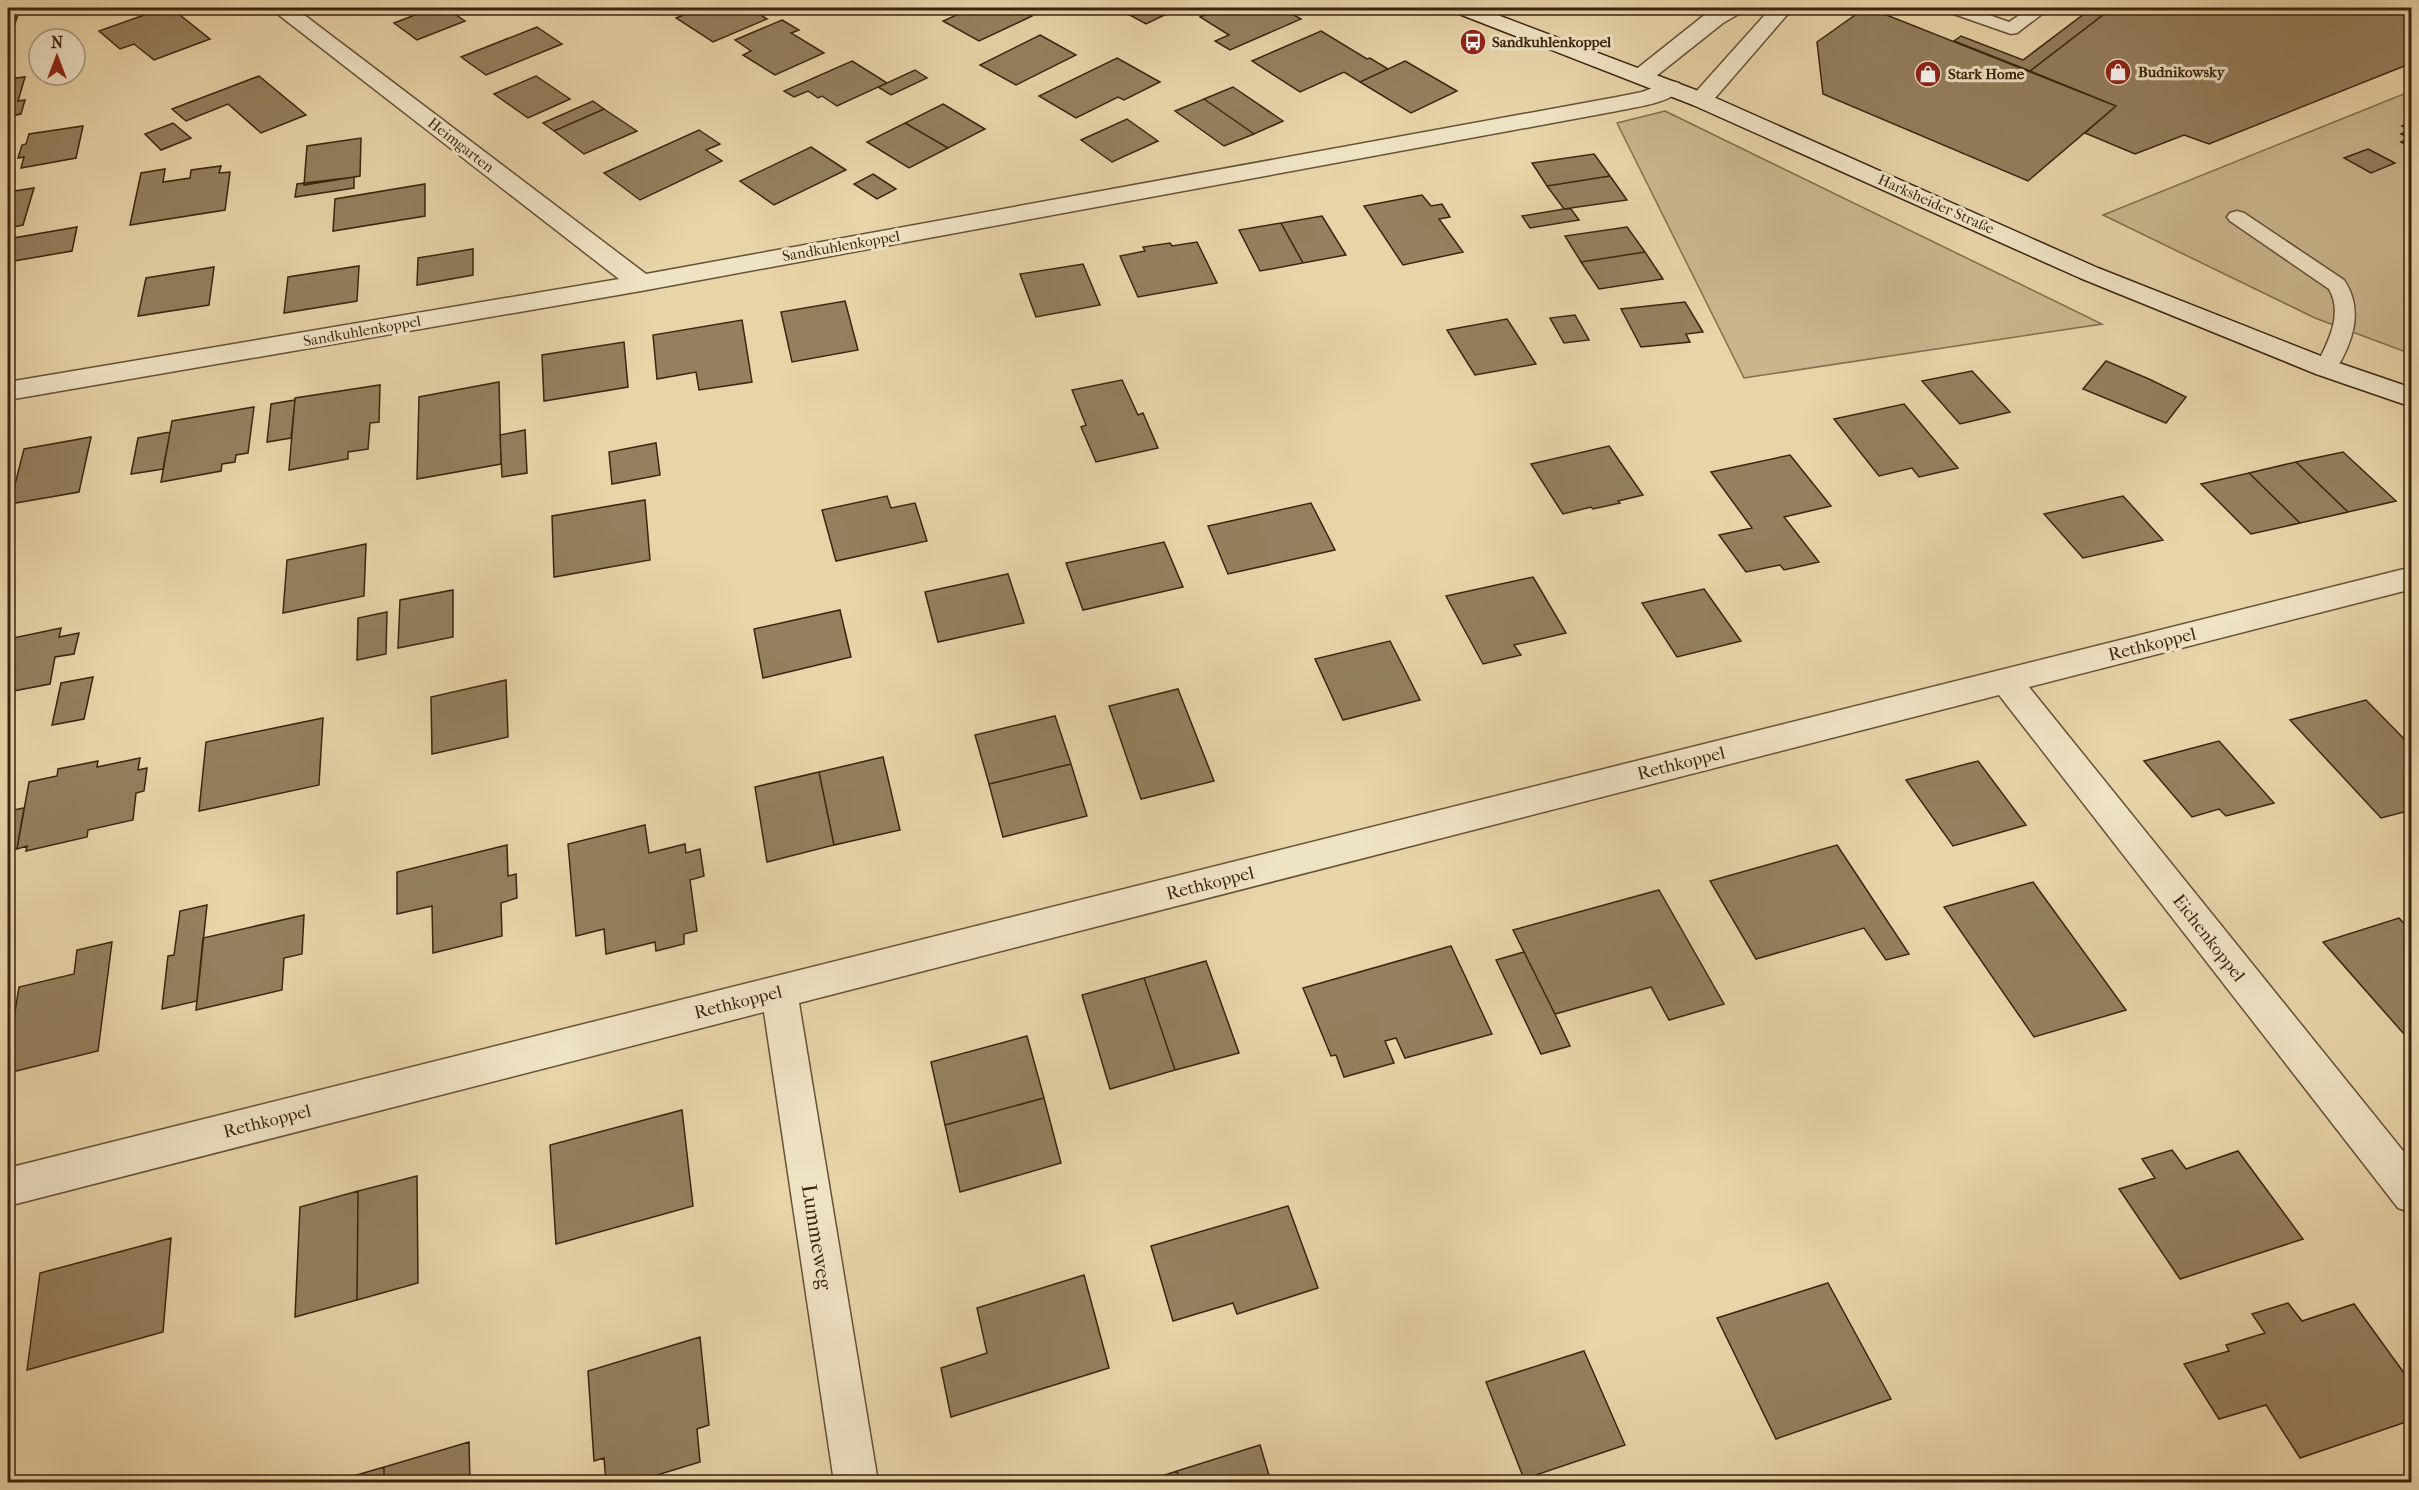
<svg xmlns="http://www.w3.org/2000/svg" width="2419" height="1490" font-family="'IM FELL French Canon',serif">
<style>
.green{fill:#cab68d;stroke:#826e4e;stroke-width:1.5}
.building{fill:#94805e;stroke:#3b250f;stroke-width:1.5}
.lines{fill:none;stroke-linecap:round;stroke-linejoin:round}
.service-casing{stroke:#665135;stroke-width:3}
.minor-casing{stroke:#665135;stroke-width:3}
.secondary-casing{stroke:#3b250f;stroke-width:3}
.service{fill:#efe3c6;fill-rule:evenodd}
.minor{fill:#efe3c6;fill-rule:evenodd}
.secondary{fill:#efe3c6;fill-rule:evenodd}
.labels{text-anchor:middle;stroke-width:6;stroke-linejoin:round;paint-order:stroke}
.far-poi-label{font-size:15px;font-weight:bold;fill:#3b250f;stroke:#efe3c6;text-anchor:start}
.far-street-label{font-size:15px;fill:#3b250f;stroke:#efe3c6}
.street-label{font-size:18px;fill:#3b250f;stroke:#efe3c6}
.near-street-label{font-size:21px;fill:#3b250f;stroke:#efe3c6}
</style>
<rect width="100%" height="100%" fill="#e7d4a7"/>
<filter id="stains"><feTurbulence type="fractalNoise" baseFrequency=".00333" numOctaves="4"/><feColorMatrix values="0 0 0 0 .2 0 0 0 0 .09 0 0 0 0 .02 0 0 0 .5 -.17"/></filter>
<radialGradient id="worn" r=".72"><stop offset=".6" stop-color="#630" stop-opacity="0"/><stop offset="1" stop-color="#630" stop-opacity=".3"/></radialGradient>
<!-- green -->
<path class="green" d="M2411 91V354L2315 318 2103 215Z
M1665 111 2102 324 1744 378 1617 123Z"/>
<!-- building -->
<path class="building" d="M8 8H20L12 33 8 34Z
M164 8H171L210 39 154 60 134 44 120 49 99 31Z
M433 8H446L465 21 417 40 394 23Z
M702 8H749L767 19 713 42 676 18Z
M972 8H1016L1032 16 979 41 943 21Z
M1117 8H1179L1146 24Z
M1223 8H1281L1301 19 1230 50 1215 41 1229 35 1200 17Z
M1865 8H1869L2116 106 2028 181 1823 94 1817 42Z
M2092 8H2112L2030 71 1954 41 1961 36 2023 60Z
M2112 8H2412V63L2209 144 2184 135 2135 154 2085 133 2116 106 2030 71Z
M782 20 799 30 791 33 824 53 775 75 743 55 751 51 735 40Z
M537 27 562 44 486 75 461 57Z
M1321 31 1367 59 1370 58 1388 69 1360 82 1344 72 1300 92 1252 61Z
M1040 35 1076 55 1016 85 980 65Z
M1117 58 1160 82 1124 100 1118 97 1076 118 1039 96Z
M852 61 887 83 837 106 822 96 818 98 808 91 794 97 784 91Z
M1405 61 1457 91 1411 113 1360 82Z
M915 70 927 78 891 95 878 87Z
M259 76 306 115 261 133 228 104 186 121 172 109Z
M536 76 570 99 528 118 494 94Z
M25 77 18 101 25 100 21 114 11 116 13 108 8 109V79Z
M1233 87 1283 121 1254 134 1204 99Z
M1204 99 1254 134 1224 146 1175 111Z
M593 101 604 109 554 131 543 123Z
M943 104 985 129 948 148 905 123Z
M604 109 637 131 584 154 554 131Z
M1127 119 1158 141 1112 162 1081 140Z
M173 123 191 138 161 150 145 134Z
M905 123 948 148 909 168 867 142Z
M2411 123 2412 124V148L2401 142 2410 138 2401 134 2409 130 2402 126Z
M83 126 76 158 21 168 24 157 18 158 22 145 26 144 29 134Z
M699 130 720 144 706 150 722 161 640 200 604 173Z
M361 138 360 176 304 185 307 146Z
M811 147 846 170 774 205 740 181Z
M2368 149 2395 163 2371 173 2344 158Z
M1594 154 1610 176 1547 186 1532 163Z
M221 166 219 173 230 172 225 210 130 225 141 173 165 169 163 182 190 178 191 170Z
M873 174 896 189 877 199 854 184Z
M1610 176 1627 200 1564 209 1547 186Z
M354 177V188L295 197 297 184Z
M425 184V216L333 231 335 199Z
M34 188 23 225 8 228V192Z
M1422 195 1431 206 1442 204 1450 217 1439 219 1463 252 1403 265 1364 206Z
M1564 209H1571L1579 220 1530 228 1522 216Z
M1322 216 1346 255 1303 263 1281 223Z
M1281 223 1303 263 1260 271 1239 230Z
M77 227 72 251 8 262V239Z
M1627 227 1645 252 1581 262 1565 236Z
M1197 242 1217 283 1138 297 1120 256 1145 251 1143 247 1170 243 1172 246Z
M473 249V275L417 285 418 258Z
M1645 252 1663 279 1599 289 1581 262Z
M1083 264 1100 305 1036 317 1020 274Z
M359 266 357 301 284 313 288 277Z
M214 267 209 305 138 316 146 278Z
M845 301 858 350 792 362 781 312Z
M1685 302 1703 332 1686 334 1690 342 1641 347 1621 309Z
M1575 315 1589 340 1564 343 1550 318Z
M1507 319 1536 364 1475 375 1447 330Z
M742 320 752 382 699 390 696 372 657 379 653 335Z
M624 342 628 387 544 401 542 355Z
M2106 361 2149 379 2186 397 2166 423 2083 389Z
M1972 371 2010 412 1960 424 1922 381Z
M1122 380 1138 415 1143 413 1158 448 1096 462 1081 427 1086 425 1072 390Z
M499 382 501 464 417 479 419 397Z
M380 385 379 422 370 423 368 449 348 452V459L289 470 295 398Z
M295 400 291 438 267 442 271 404Z
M1904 404 1958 468 1919 477 1912 468 1879 476 1834 419Z
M254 407 248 453 236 455 235 462 222 464 221 471 161 482 172 421Z
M525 430 527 473 502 477 500 435Z
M170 432 163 469 131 474 138 438Z
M91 437 79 492 10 504 24 449Z
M656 443 660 475 612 484 609 452Z
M1609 446 1643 495 1618 501 1620 503 1593 509 1591 507 1563 514 1531 464Z
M2343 452 2396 501 2348 512 2296 462Z
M1790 455 1831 506 1784 517 1819 562 1784 570 1780 565 1746 572 1719 535 1752 528 1711 472Z
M2296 462 2348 512 2300 523 2249 473Z
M2249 473 2300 523 2251 534 2201 484Z
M887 496 891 508 915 503 927 541 836 561 822 510Z
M2123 496 2163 540 2083 558 2044 514Z
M645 500 650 560 554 577 552 516Z
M1311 503 1335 550 1228 574 1208 526Z
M1164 542 1183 587 1083 610 1066 563Z
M366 544 364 596 283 613 287 560Z
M1008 574 1024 623 938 642 925 592Z
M1533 577 1566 633 1514 645 1521 655 1483 664 1446 596Z
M1704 589 1741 641 1677 657 1642 603Z
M453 590V637L398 648 400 600Z
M840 610 851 657 763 678 754 629Z
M387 612 386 654 357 660 358 618Z
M61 628 59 637 79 633 74 654 55 657 50 684 8 692V639Z
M1390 641 1420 700 1343 720 1315 659Z
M93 677 84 719 52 725 61 683Z
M506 680 508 737 432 754 431 697Z
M1178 689 1214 781 1141 799 1109 706Z
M2366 700 2412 747V810L2381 818 2290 720Z
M1055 716 1071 764 989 784 975 735Z
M323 718 319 785 199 811 206 742Z
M2219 741 2274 803 2226 816 2219 809 2192 817 2144 761Z
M883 757 900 830 834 845 819 772Z
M140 758 138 770 147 768 144 791 136 793 133 820 88 830 87 837 26 851 27 846 17 849 29 782 57 776 58 769 98 761 97 767Z
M1978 761 2026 825 1953 846 1906 780Z
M1071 764 1087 816 1003 837 989 784Z
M819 772 834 845 767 862 755 787Z
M24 808 17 849 8 851V811Z
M645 825 649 853 685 844 686 853 700 849 704 876 690 880 697 931 684 934V944L656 951 655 942 606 954 604 929 576 936 568 844Z
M507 845 508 876 516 874 517 898 501 903 502 936 433 953 432 906 397 914V872Z
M1837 845 1909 954 1886 960 1864 928 1756 959 1710 881Z
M2033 882 2126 1010 2034 1037 1944 907Z
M1659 890 1724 1004 1669 1020 1651 987 1555 1014 1513 930Z
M207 905 197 1001 162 1009 168 956 174 955 180 911Z
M304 915 302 954 284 958 282 990 196 1010 203 938Z
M2399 918 2412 932V1030L2403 1033 2323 942Z
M112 942 98 1051 8 1073V1054L19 987 74 974 77 950Z
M1451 946 1492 1034 1405 1058 1396 1038 1385 1041 1394 1063 1344 1077 1336 1055 1331 1056 1303 988Z
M1524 952 1555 1014 1570 1046 1541 1054 1496 960Z
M1206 961 1239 1053 1175 1070 1144 978Z
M1144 978 1175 1070 1110 1089 1082 995Z
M14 1015 8 1054V1017Z
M1027 1036 1044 1098 945 1125 931 1062Z
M1044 1098 1061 1163 960 1192 945 1125Z
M682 1110 693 1206 556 1244 550 1145Z
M2172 1150 2186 1169 2238 1151 2303 1239 2180 1279 2119 1189 2155 1178 2142 1159Z
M417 1176 418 1283 357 1300 358 1191Z
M358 1191 357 1300 295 1317 300 1207Z
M1288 1206 1318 1288 1237 1314 1233 1303 1173 1321 1151 1246Z
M171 1238 163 1332 27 1370 40 1273Z
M1084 1275 1109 1368 951 1417 941 1368 987 1353 977 1308Z
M1828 1283 1891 1399 1776 1439 1717 1318Z
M2288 1303 2302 1321 2354 1304 2412 1384V1420L2300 1458 2266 1405 2219 1419 2184 1364 2229 1351 2226 1345 2265 1333 2252 1314Z
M700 1337 709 1425 697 1429 700 1462 634 1482H606L604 1458 594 1461 588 1371Z
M1584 1351 1625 1445 1524 1479 1486 1382Z
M469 1442 470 1482H384V1467Z
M1260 1445 1271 1482H1180L1177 1471Z
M384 1467V1482H333Z
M1177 1471 1180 1482H1144Z"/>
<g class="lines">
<defs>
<path id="service" d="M1946 8H1969L2009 22 2030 8H2050L2017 33 2011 34 1948 12Z
M2237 211 2244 213 2344 280C2365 311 2352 344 2334 373L2326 375 2318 373 2315 368C2327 344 2344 315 2329 289L2230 221 2227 217 2230 213Z"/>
<path id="minor" d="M272 8H295L646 274 1617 97 1642 92 1671 81 1679 83 1682 88C1672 103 1635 107 1617 111L641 291 8 400V382L619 279 275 12Z
M1720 8H1746L1742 12 1723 23 1650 81 1642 83 1634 81 1631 76 1634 71 1707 13Z
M1771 8H1793L1709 105 1701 107 1693 105 1690 100 1693 95Z
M2412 567V589L2029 687 2412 1162V1213L2398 1208 1999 695 799 1003 878 1482H834L764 1012 8 1206V1168Z"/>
<path id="secondary" d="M1451 8H1479L1709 95 2098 268 2336 362 2412 388V407L2316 374 2080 278 1693 105 1454 12Z"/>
</defs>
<!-- service casing -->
<use href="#service" class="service-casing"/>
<!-- minor casing -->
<use href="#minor" class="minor-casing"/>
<!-- secondary casing -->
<use href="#secondary" class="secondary-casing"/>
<!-- service -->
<use href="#service" class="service"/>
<!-- minor -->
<use href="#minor" class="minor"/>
<!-- secondary -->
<use href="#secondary" class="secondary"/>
</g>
<!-- icons -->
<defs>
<symbol id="bus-disc" viewBox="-11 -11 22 22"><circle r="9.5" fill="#8f2418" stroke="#efe3c6"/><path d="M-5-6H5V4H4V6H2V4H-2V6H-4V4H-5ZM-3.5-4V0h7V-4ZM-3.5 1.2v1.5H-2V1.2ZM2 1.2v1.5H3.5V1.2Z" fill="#fff"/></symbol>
<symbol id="shop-disc" viewBox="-11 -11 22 22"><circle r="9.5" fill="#8f2418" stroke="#efe3c6"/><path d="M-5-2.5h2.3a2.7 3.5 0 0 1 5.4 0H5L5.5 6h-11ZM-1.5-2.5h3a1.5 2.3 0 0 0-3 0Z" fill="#fff"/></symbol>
</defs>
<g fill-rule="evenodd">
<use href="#bus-disc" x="1458" y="27" width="30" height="30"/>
<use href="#shop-disc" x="2103" y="57" width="30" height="30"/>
<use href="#shop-disc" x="1913" y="59" width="30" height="30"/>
</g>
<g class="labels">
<!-- far-poi labels -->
<g class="far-poi-label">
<text x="1492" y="47">Sandkuhlenkoppel</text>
<text x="2138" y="77">Budnikowsky</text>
<text x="1948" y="79">Stark Home</text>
</g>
<!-- far-street labels -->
<g class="far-street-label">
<text transform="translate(461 145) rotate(38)" y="5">Heimgarten</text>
<text transform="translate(1936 204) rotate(24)" y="5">Harksheider Straße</text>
<text transform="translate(841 246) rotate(-10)" y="5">Sandkuhlenkoppel</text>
<text transform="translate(362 331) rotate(-10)" y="5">Sandkuhlenkoppel</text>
</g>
<!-- street labels -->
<g class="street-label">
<text transform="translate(2152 644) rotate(-14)" y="6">Rethkoppel</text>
<text transform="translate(1681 763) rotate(-14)" y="6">Rethkoppel</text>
<text transform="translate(1210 883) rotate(-14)" y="6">Rethkoppel</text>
<text transform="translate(2209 938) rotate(52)" y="6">Eichenkoppel</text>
<text transform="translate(738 1002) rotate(-14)" y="6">Rethkoppel</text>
<text transform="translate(267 1121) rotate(-14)" y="6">Rethkoppel</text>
</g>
<!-- near-street labels -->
<g class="near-street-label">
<text transform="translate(817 1237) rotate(81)" y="7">Lummeweg</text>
</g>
</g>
<!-- margin -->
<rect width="2419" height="1490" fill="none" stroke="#e7d4a7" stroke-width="30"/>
<rect x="9" y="9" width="2401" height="1472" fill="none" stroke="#3b250f" stroke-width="3"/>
<rect x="15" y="15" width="2389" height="1460" fill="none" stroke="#3b250f" stroke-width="1.5"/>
<!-- north arrow -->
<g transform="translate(57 57)"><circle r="28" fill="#efe3c6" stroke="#a7977d" stroke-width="1.5"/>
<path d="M0-4.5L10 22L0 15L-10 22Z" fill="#8f2418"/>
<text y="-9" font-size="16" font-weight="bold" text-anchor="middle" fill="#3b250f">N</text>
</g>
<rect width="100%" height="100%" filter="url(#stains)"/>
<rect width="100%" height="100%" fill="url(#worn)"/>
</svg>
